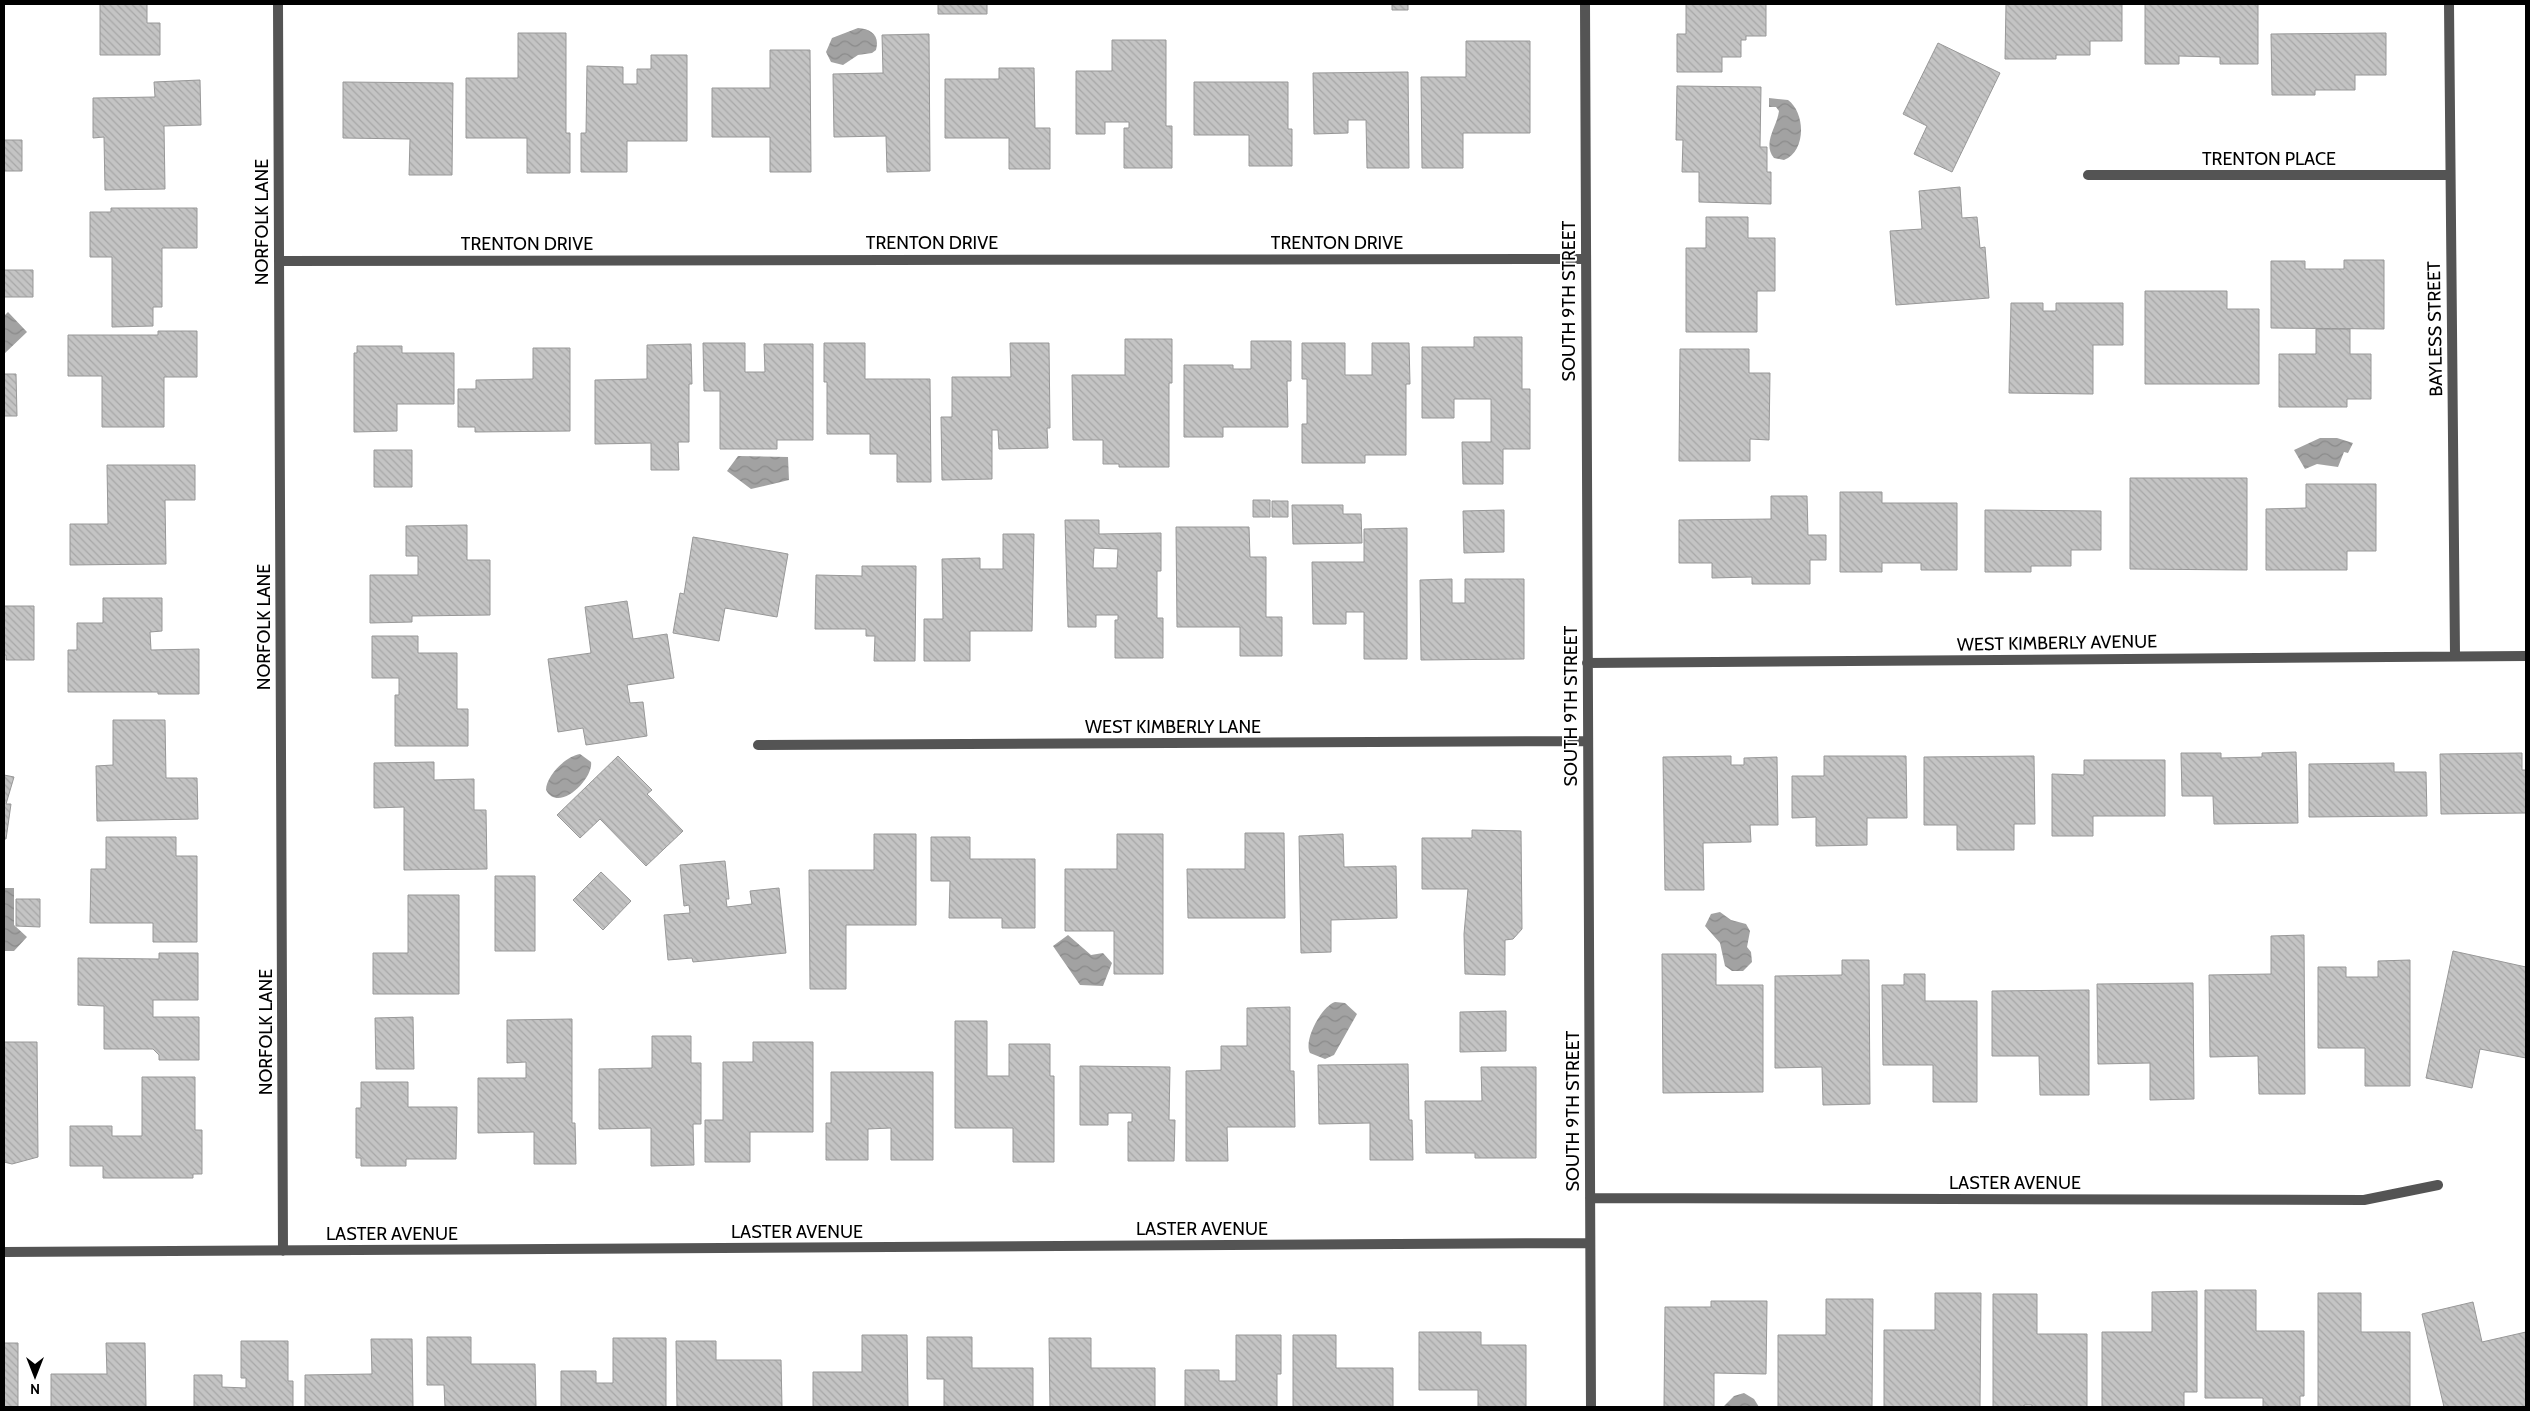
<svg xmlns="http://www.w3.org/2000/svg" width="2530" height="1411" font-family="Cabin,sans-serif">
<style>
.water{fill:url(#water-waves)}
.building{fill:url(#building-back-hatch);stroke:#989898;fill-rule:evenodd}
.lines{fill:none;stroke-linecap:round;stroke-linejoin:round}
.minor{stroke:#545454;stroke-width:10}
.labels{text-anchor:middle;stroke-width:4;stroke-linejoin:round;paint-order:stroke}
.street-label{font-size:18px;fill:#000;stroke:#fff}
</style>
<defs>
<pattern id="water-waves" width="16" height="10" patternUnits="userSpaceOnUse" patternTransform="scale(1.25)"><rect width="16" height="10" fill="#a2a2a2"/><path d="M0 5q4-4 8 0t8 0" fill="none" stroke="#8a8a8a"/></pattern>
<pattern id="building-back-hatch" width="6" height="6" patternUnits="userSpaceOnUse" patternTransform="scale(1.25)"><rect width="6" height="6" fill="#c4c4c4"/><path d="M-1 5l2 2M0 0l6 6M5-1l2 2" fill="none" stroke="#a7a7a7"/></pattern>
</defs>
<rect width="100%" height="100%" fill="#fff"/>
<!-- water -->
<path class="water" d="M858 28C871 29 880 35 876 50L872 53 858 55 843 65 831 62 826 52 832 38Z
M1769 98 1788 100C1806 113 1806 152 1784 160L1774 158C1762 143 1777 127 1779 111L1776 107H1769Z
M8 312 27 332 4 354V316Z
M2320 438H2337L2353 443 2348 453 2344 452 2338 467 2317 464 2305 469 2294 450Z
M738 456 788 457 789 480 751 489 727 471Z
M580 754 591 762C594 778 559 814 546 790 546 776 566 756 580 754Z
M4 888H14V925L27 937 14 951H4Z
M1720 912 1731 920 1746 924 1750 931 1747 947 1751 952 1752 962 1743 971H1732L1725 966 1720 943 1705 926 1711 914Z
M1068 935 1091 955 1103 953 1112 963 1103 986 1080 985 1053 946Z
M1335 1002 1345 1003 1357 1014 1334 1055 1325 1059 1310 1053C1303 1040 1322 1006 1335 1002Z
M1744 1393 1754 1399 1759 1407H1723L1734 1396Z"/>
<!-- building -->
<path class="building" d="M100 4H147V23H160V55H100Z
M938 4H987V14H938Z
M1392 4H1408V10H1392Z
M1686 4H1766V36H1746V40H1741V57H1722V72H1677V34H1686Z
M2006 4H2122V41H2090V55H2056V59H2005Z
M2145 4H2258V64H2220V57L2179 56V64H2145Z
M518 33H566V133H570V173H527V138H466V78H518Z
M2386 33V75H2355V90H2315V95H2272L2271 34Z
M929 34 930 171 887 172 886 136 834 137 833 74 883 73 882 35Z
M1112 40H1166V126H1172V168H1124V128H1129V122H1105V134H1076V71H1112Z
M1466 41H1530V133H1463V168H1422L1421 77H1466Z
M1938 43 2000 73 1952 172 1914 154 1927 126 1903 114Z
M770 50H810L811 172H770V137H712V88H770Z
M651 55H687V141H627V172H581V133H586L587 66 623 67V84H637V69H651Z
M999 68H1034L1035 128H1050V169H1009V138H945V79H999Z
M1408 72 1409 168H1367L1366 120H1348V133L1314 134 1313 73Z
M200 80 201 125 164 126 165 189 105 190 104 137 93 138V98L155 97 154 82Z
M343 82 453 83 452 175H409L410 139 343 138Z
M1194 82H1288V129H1292V166H1249V135H1194Z
M1677 86 1761 87 1760 147H1767V172H1771V204L1699 202V172H1682L1683 140H1676Z
M4 140H22V171H4Z
M1960 187 1962 218 1977 217 1980 248 1985 247 1989 298 1896 305 1890 231 1922 229 1919 191Z
M111 208H197V248H162V307H153V326L112 327V257H90V212H111Z
M1706 217H1748V238H1775V291H1757V332H1686V248H1706Z
M2344 260H2384V329L2271 328V261H2305V269H2344Z
M4 270H33V297H4Z
M2145 291H2227V309H2259V384H2145Z
M2011 303H2043V311H2056V303H2123V345H2093V394L2009 393Z
M2316 329H2350V354H2371V399H2347V407H2279V354H2316Z
M158 331H197V377H164V427H102V376H68V335H158Z
M1474 337H1522V389H1530V449H1503V484H1463L1462 442H1491V399H1454V418H1422V347H1474Z
M1125 339H1172V383H1169V467H1119V464H1103V440H1073L1072 375H1125Z
M1251 341H1291V381H1287L1288 427H1223V437H1184V365H1233V369H1251Z
M703 343H745V372H765L764 344H813V440H777V449H720V391H704Z
M824 343H865V379H930L931 482H897V454H870V434H827V382H824Z
M1010 343H1049L1050 428H1047L1048 448 999 449 998 430H992V479L942 480 941 417H952V377H1011Z
M1302 343H1345V375H1372V343H1409L1410 384H1406V455H1365V463H1302V424H1307V379H1302Z
M691 344 692 384H689V442H678L679 470H651V443L595 444V380L647 379V345Z
M357 346H402V353H454V404H397V431L354 432V353H357Z
M533 348H570V431L475 432V427H458V389H476V380L533 379Z
M1680 349H1749V373H1770L1769 440 1750 439V461H1679Z
M4 374H16L17 416H4Z
M374 450H412V487H374Z
M107 465H195V500H165L166 564 70 565V524H108Z
M2130 478H2247V570L2130 569Z
M2306 484H2376V551H2347V570H2266V509L2306 508Z
M1840 492H1882V503H1957V570H1921V563H1882V572H1840Z
M1771 496H1807L1808 535H1826V560H1810V584H1752V577L1712 578V563H1679V520L1771 519Z
M1253 500H1270V517H1253Z
M1272 501H1288V517H1272Z
M1292 505H1343V514H1361L1362 543 1293 544Z
M1504 510V552L1464 553 1463 511Z
M1985 510 2101 511V550H2071V566H2031V572H1985Z
M1065 520H1099V534L1161 533V571H1157V618H1163V658H1115V620H1118V615H1096V627H1068ZM1094 548 1118 549 1117 568H1093Z
M467 525V560H490V615L412 616V622L370 623V575H418V556H406V526Z
M1176 527H1249L1250 557H1266V617H1282V656H1240V627H1177Z
M1407 528V659H1364V612H1346V624H1313L1312 562H1364V529Z
M1003 534H1034L1032 631H970V661H924V619H943L942 559 980 558V569H1003Z
M693 537 788 554 777 617 725 608 719 641 673 633 680 593 684 594Z
M862 566H916L915 661H874L875 636H866V629H815L816 575 862 576Z
M1452 579V603H1465V579H1524V659L1421 660 1420 580Z
M103 598H162V631L150 632 151 650 199 649V694H158V692H68V650H77V623H103Z
M627 601 633 639 667 634 674 678 627 685 630 703 643 702 647 736 586 745 583 728 558 732 548 659 591 653 585 607Z
M4 606H34V660H6V655H4Z
M372 636H418V653H457V709H468V746H395V695H399V678H372Z
M113 720H165L166 778H197L198 819 97 821 96 766 113 765Z
M2296 752 2298 823 2214 824 2213 796H2182L2181 753H2221V758L2262 757V753Z
M2522 753V770H2526V813L2441 814 2440 754Z
M618 756 652 790 647 794 683 831 646 866 600 819 580 838 557 815Z
M1731 756V765H1744V758L1777 757 1778 825H1750L1751 842 1703 843 1704 890H1665L1663 757Z
M1824 756H1906L1907 818H1867V845L1816 846V817L1792 818V776H1824Z
M2034 756 2035 824H2014V850H1957V825H1924V757Z
M2084 760H2165V816H2093V836H2052V774L2084 775Z
M434 762V780L474 779V810H486L487 869 404 870V807L374 808V763Z
M2394 763V772H2426L2427 816 2309 817V764Z
M4 775 14 777 6 804H11L6 839H4Z
M1472 830 1521 831 1522 929 1513 939 1505 940V975L1465 974 1464 934 1468 889H1422V838H1472Z
M1245 833H1284L1285 918H1188L1187 869H1245Z
M874 834H916V925H846V989H810L809 870H874Z
M1117 834H1163V974H1114V931H1065V869H1117Z
M1343 834 1344 867 1396 866 1397 918 1331 920V952L1301 953 1299 836Z
M106 837H176V856H197V942H153V923H90L91 869H106Z
M931 837H970V859H1035V928H1002V918H949L950 881H931Z
M725 861 729 899H726L727 907 752 904 750 891 779 888 786 953 693 962 692 958 668 960 664 915 690 913 689 905 684 906 680 865Z
M601 872 631 901 603 930 573 900Z
M495 876H535V951H495Z
M408 895H459V994H373V953H408Z
M16 899H40V927L16 926Z
M2304 935 2305 1094H2259L2258 1056 2210 1057 2209 975 2271 974V936Z
M2453 951 2526 967V1058L2480 1049 2472 1088 2426 1078Z
M159 953H198V1000H153V1017H199V1060H159V1055L153 1049H104V1006L78 1005V958L159 959Z
M1662 954H1716V985H1763V1092L1663 1093Z
M1842 960H1869L1870 1104 1823 1105 1822 1067 1775 1068V976L1842 975Z
M2410 960V1086H2365V1048H2318V967H2346V977H2378V961Z
M1904 974H1925V1001H1977V1102H1933V1065H1883L1882 985H1904Z
M2193 983 2194 1099 2150 1100V1063L2098 1064 2097 984Z
M2089 990V1095H2040L2039 1056H1992V991Z
M1290 1007V1071H1294L1295 1127H1227L1228 1161H1186V1071L1221 1070V1046H1247V1008Z
M1506 1011V1051L1460 1052V1012Z
M413 1017 414 1069H376L375 1018Z
M572 1019V1123H575L576 1164H534V1132L478 1133V1078H526V1062L507 1063V1020Z
M955 1021H987V1076H1009V1044H1050V1076H1054V1162H1013V1128H955Z
M652 1036H691V1063H701V1124H693L694 1165 651 1166V1128L599 1129V1069L652 1068Z
M4 1042H37L38 1157 12 1164 4 1162Z
M753 1042H813V1132H750V1162H705V1120H723V1062H753Z
M1408 1064 1409 1120H1412L1413 1160H1370V1123L1319 1124 1318 1065Z
M1080 1066 1170 1067 1169 1120H1175L1174 1161H1128V1122H1132V1113H1108V1125H1080Z
M1481 1067H1536V1158H1475V1153H1426L1425 1101H1482Z
M831 1072H933V1160H891V1128L868 1129V1160H826V1123H831Z
M142 1077H195V1130H202V1174H193V1178H103V1166H70V1126H112V1136H142Z
M361 1082H408V1107H457L456 1159H406V1166H361V1158H356V1108H361Z
M2205 1290H2256V1331H2304V1396H2300V1407H2263V1398H2205Z
M2197 1291V1392H2184V1407H2102V1332H2152V1292Z
M1935 1293H1981L1980 1407H1884V1330H1935Z
M2318 1293H2361V1332H2410V1406L2318 1407Z
M1993 1294H2037V1334H2087V1407H2032V1405H2024V1407H1993Z
M1826 1299H1873L1872 1407H1778V1335H1826Z
M1711 1301H1767L1766 1374 1714 1373V1407H1664L1665 1307H1711Z
M2473 1302 2482 1342 2526 1332V1407H2444L2422 1314Z
M1419 1332H1481V1345H1526V1407H1478V1390H1419Z
M862 1335H907L908 1407H813V1372H862Z
M1236 1335H1281V1374H1277V1407H1185V1370H1219V1381H1236Z
M1293 1335H1336V1368H1393V1407H1293Z
M427 1337H471V1364H535L536 1407H445L444 1385H427Z
M927 1337H972V1368H1033V1407H944V1379H927Z
M613 1338H666V1407H561V1371H596V1383H613Z
M1049 1338H1091V1368H1155V1407H1050Z
M371 1339H412L413 1407H305V1375L372 1374Z
M241 1341H288V1381H293V1407H194V1375H222V1387L246 1388V1378H241Z
M676 1341H716V1360H781L782 1407H677Z
M4 1343H18V1407H4Z
M106 1343H145L146 1407H51V1374H107Z"/>
<g class="lines">
<!-- minor -->
<path class="minor" d="M278 4 283 1251
M1585 4 1591 1407
M2449 4 2455 655
M2088 175H2450
M279 261 1585 259
M1587 663 2526 656
M758 745 1588 741
M1590 1198 2364 1200 2438 1185
M4 1252 1590 1243"/>
</g>
<g class="labels">
<!-- street labels -->
<g class="street-label">
<text x="2269" y="165">TRENTON PLACE</text>
<text transform="translate(262 222) rotate(-90)" y="6">NORFOLK LANE</text>
<text x="932" y="249">TRENTON DRIVE</text>
<text x="1337" y="249">TRENTON DRIVE</text>
<text x="527" y="250">TRENTON DRIVE</text>
<text transform="translate(1569 301) rotate(-90)" y="6">SOUTH 9TH STREET</text>
<text transform="translate(2435 329) rotate(-91)" y="6">BAYLESS STREET</text>
<text transform="translate(264 627) rotate(-90)" y="6">NORFOLK LANE</text>
<text transform="translate(2057 643) rotate(-1)" y="6">WEST KIMBERLY AVENUE</text>
<text transform="translate(1571 706) rotate(-90)" y="6">SOUTH 9TH STREET</text>
<text x="1173" y="733">WEST KIMBERLY LANE</text>
<text transform="translate(266 1032) rotate(-90)" y="6">NORFOLK LANE</text>
<text transform="translate(1573 1111) rotate(-90)" y="6">SOUTH 9TH STREET</text>
<text x="2015" y="1189">LASTER AVENUE</text>
<text x="1202" y="1235">LASTER AVENUE</text>
<text x="797" y="1238">LASTER AVENUE</text>
<text x="392" y="1240">LASTER AVENUE</text>
</g>
</g>
<!-- border -->
<rect width="2530" height="1411" fill="none" stroke="#000000" stroke-width="10"/>
<!-- north arrow -->
<g transform="translate(35 1376) rotate(180)" stroke="#ffffff" stroke-width="4" paint-order="stroke">
<path d="M0-4L9 19L0 12L-9 19Z" fill="#000000"/>
<text y="-8" font-size="14" font-weight="bold" text-anchor="middle" fill="#000000">N</text>
</g>
</svg>
